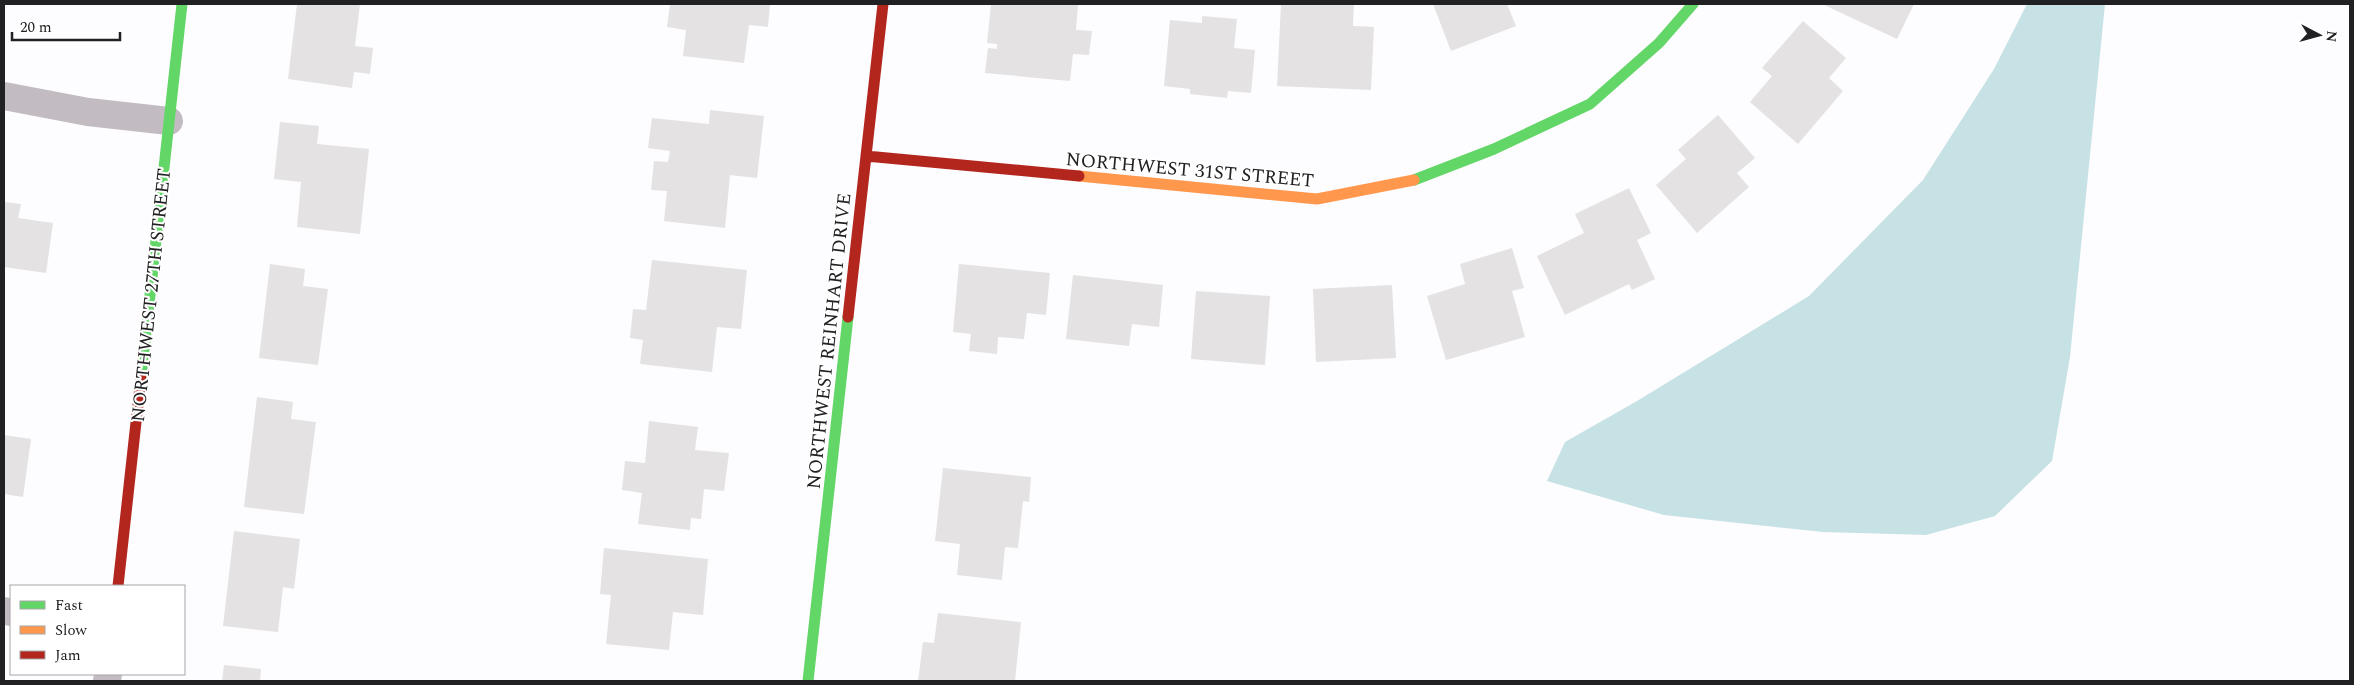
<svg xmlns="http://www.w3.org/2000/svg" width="2354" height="685" font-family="Spectral,serif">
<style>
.water{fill:#c6e2e5}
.building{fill:#e4e2e3}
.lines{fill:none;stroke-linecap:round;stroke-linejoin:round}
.street{stroke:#c3bbc2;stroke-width:28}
.fast{stroke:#63d668;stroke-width:11}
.slow{stroke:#ff974d;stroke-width:11}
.jam{stroke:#b3261e;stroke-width:11}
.labels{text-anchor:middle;stroke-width:4;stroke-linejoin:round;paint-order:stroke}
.street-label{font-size:19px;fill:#212022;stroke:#fff}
</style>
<rect width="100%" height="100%" fill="#fdfcfe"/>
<!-- water -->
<path class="water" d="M2027 4H2105L2070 357 2052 461 1995 516 1926 535 1823 532 1664 515 1547 481 1565 442 1637 401 1809 296 1923 180 1994 69Z"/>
<!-- building -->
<path class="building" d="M297 4H360L355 46 373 48 370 74 354 72 352 88 288 79Z
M670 4H770L768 27 749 25 744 63 683 56 686 30 667 27Z
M991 4H1078L1076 30 1092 31 1089 55 1073 54 1070 81 985 73 988 48 997 49V44L987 43Z
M1281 4H1354L1353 26 1374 27 1371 90 1277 86Z
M1433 4H1507L1516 26 1451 51Z
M1822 4H1914L1897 39Z
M1202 16 1237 19 1234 48 1255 50 1251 93 1228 91 1227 98 1190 94V89L1164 86 1170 20 1202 23Z
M1803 21 1846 58 1829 78 1843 91 1798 144 1750 102 1772 76 1762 68Z
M710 110 764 116 757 178 730 175 725 228 664 221 667 191 651 190 654 161 668 162 670 151 648 148 652 118 709 124Z
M1718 115 1755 158 1737 173 1749 187 1697 233 1656 185 1686 159 1678 150Z
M280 122 319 126 317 144 369 149 360 234 297 227 301 182 274 179Z
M1629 188 1651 233 1637 240 1655 279 1632 290 1629 284 1565 315 1537 256 1584 233 1575 214Z
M4 202 21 204 18 218 53 223 46 273 4 267Z
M1512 248 1524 288 1512 291 1525 337 1446 360 1427 296 1465 284 1460 264Z
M652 260 747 270 741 329 717 327 712 372 640 364 643 340 630 338 633 309 646 310Z
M270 264 305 269 303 286 328 289 318 365 259 358Z
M959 264 1050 273 1046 315 1027 313 1024 339 998 337 997 354 969 351 971 334 953 332Z
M1073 275 1163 285 1159 327 1132 324 1129 346 1066 339Z
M1392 285 1396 358 1316 362 1313 289Z
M1196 291 1270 296 1265 365 1191 359Z
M257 397 293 402 291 419 316 422 304 514 244 507Z
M649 421 698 427 695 450 729 453 724 491 704 489 701 519 691 518 690 530 638 524 642 493 622 490 625 461 645 463Z
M4 435 31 439 23 497 4 494Z
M943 468 1031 477 1029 502 1023 501 1018 548 1005 547 1002 580 957 575 960 544 935 541Z
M234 531 300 539 294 589 283 587 278 632 223 626Z
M604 548 708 559 703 615 673 612 669 650 606 644 611 595 600 594Z
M938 613 1021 622 1015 681H918L923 642 934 643Z
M224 665 261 669 260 681H222Z"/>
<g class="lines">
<!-- street -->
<path class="street" d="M4 96 88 112 169 121
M4 611 11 612
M107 681 108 674"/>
<!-- fast -->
<path class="fast" d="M1414 180 1494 149 1590 104 1659 43 1693 4
M141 377 182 4
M808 681 848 317"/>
<!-- slow -->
<path class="slow" d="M1079 176 1317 199 1414 180"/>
<!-- jam -->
<path class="jam" d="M866 156 1079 176
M848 317 883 4
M118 586 141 377"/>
</g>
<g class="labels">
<!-- street labels -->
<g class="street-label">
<text transform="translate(1190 169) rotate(5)" y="7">NORTHWEST 31ST STREET</text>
<text transform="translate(150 295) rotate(-84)" y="7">NORTHWEST 27TH STREET</text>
<text transform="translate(828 341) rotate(-84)" y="7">NORTHWEST REINHART DRIVE</text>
</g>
</g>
<!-- border -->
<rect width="2354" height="685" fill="none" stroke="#212022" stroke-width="10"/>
<!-- legend -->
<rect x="10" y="585" width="175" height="90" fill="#ffffff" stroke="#a6a6a7"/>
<rect x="20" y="601" width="25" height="8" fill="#63d668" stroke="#a6a6a7"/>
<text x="55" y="610" font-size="15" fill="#212022">Fast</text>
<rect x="20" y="626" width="25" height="8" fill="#ff974d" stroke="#a6a6a7"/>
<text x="55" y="635" font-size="15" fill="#212022">Slow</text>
<rect x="20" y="651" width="25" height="8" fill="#b3261e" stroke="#a6a6a7"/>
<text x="55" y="660" font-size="15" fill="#212022">Jam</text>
<!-- north arrow -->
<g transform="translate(2319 35) rotate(96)" stroke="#ffffff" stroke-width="4" paint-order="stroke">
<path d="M0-4L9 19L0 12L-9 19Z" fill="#212022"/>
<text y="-8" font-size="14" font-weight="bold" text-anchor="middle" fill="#212022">N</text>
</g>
<!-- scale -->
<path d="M12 32v8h108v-8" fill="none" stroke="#212022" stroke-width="2.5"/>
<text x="20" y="32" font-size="15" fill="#212022" stroke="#ffffff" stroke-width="4" paint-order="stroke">20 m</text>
</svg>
